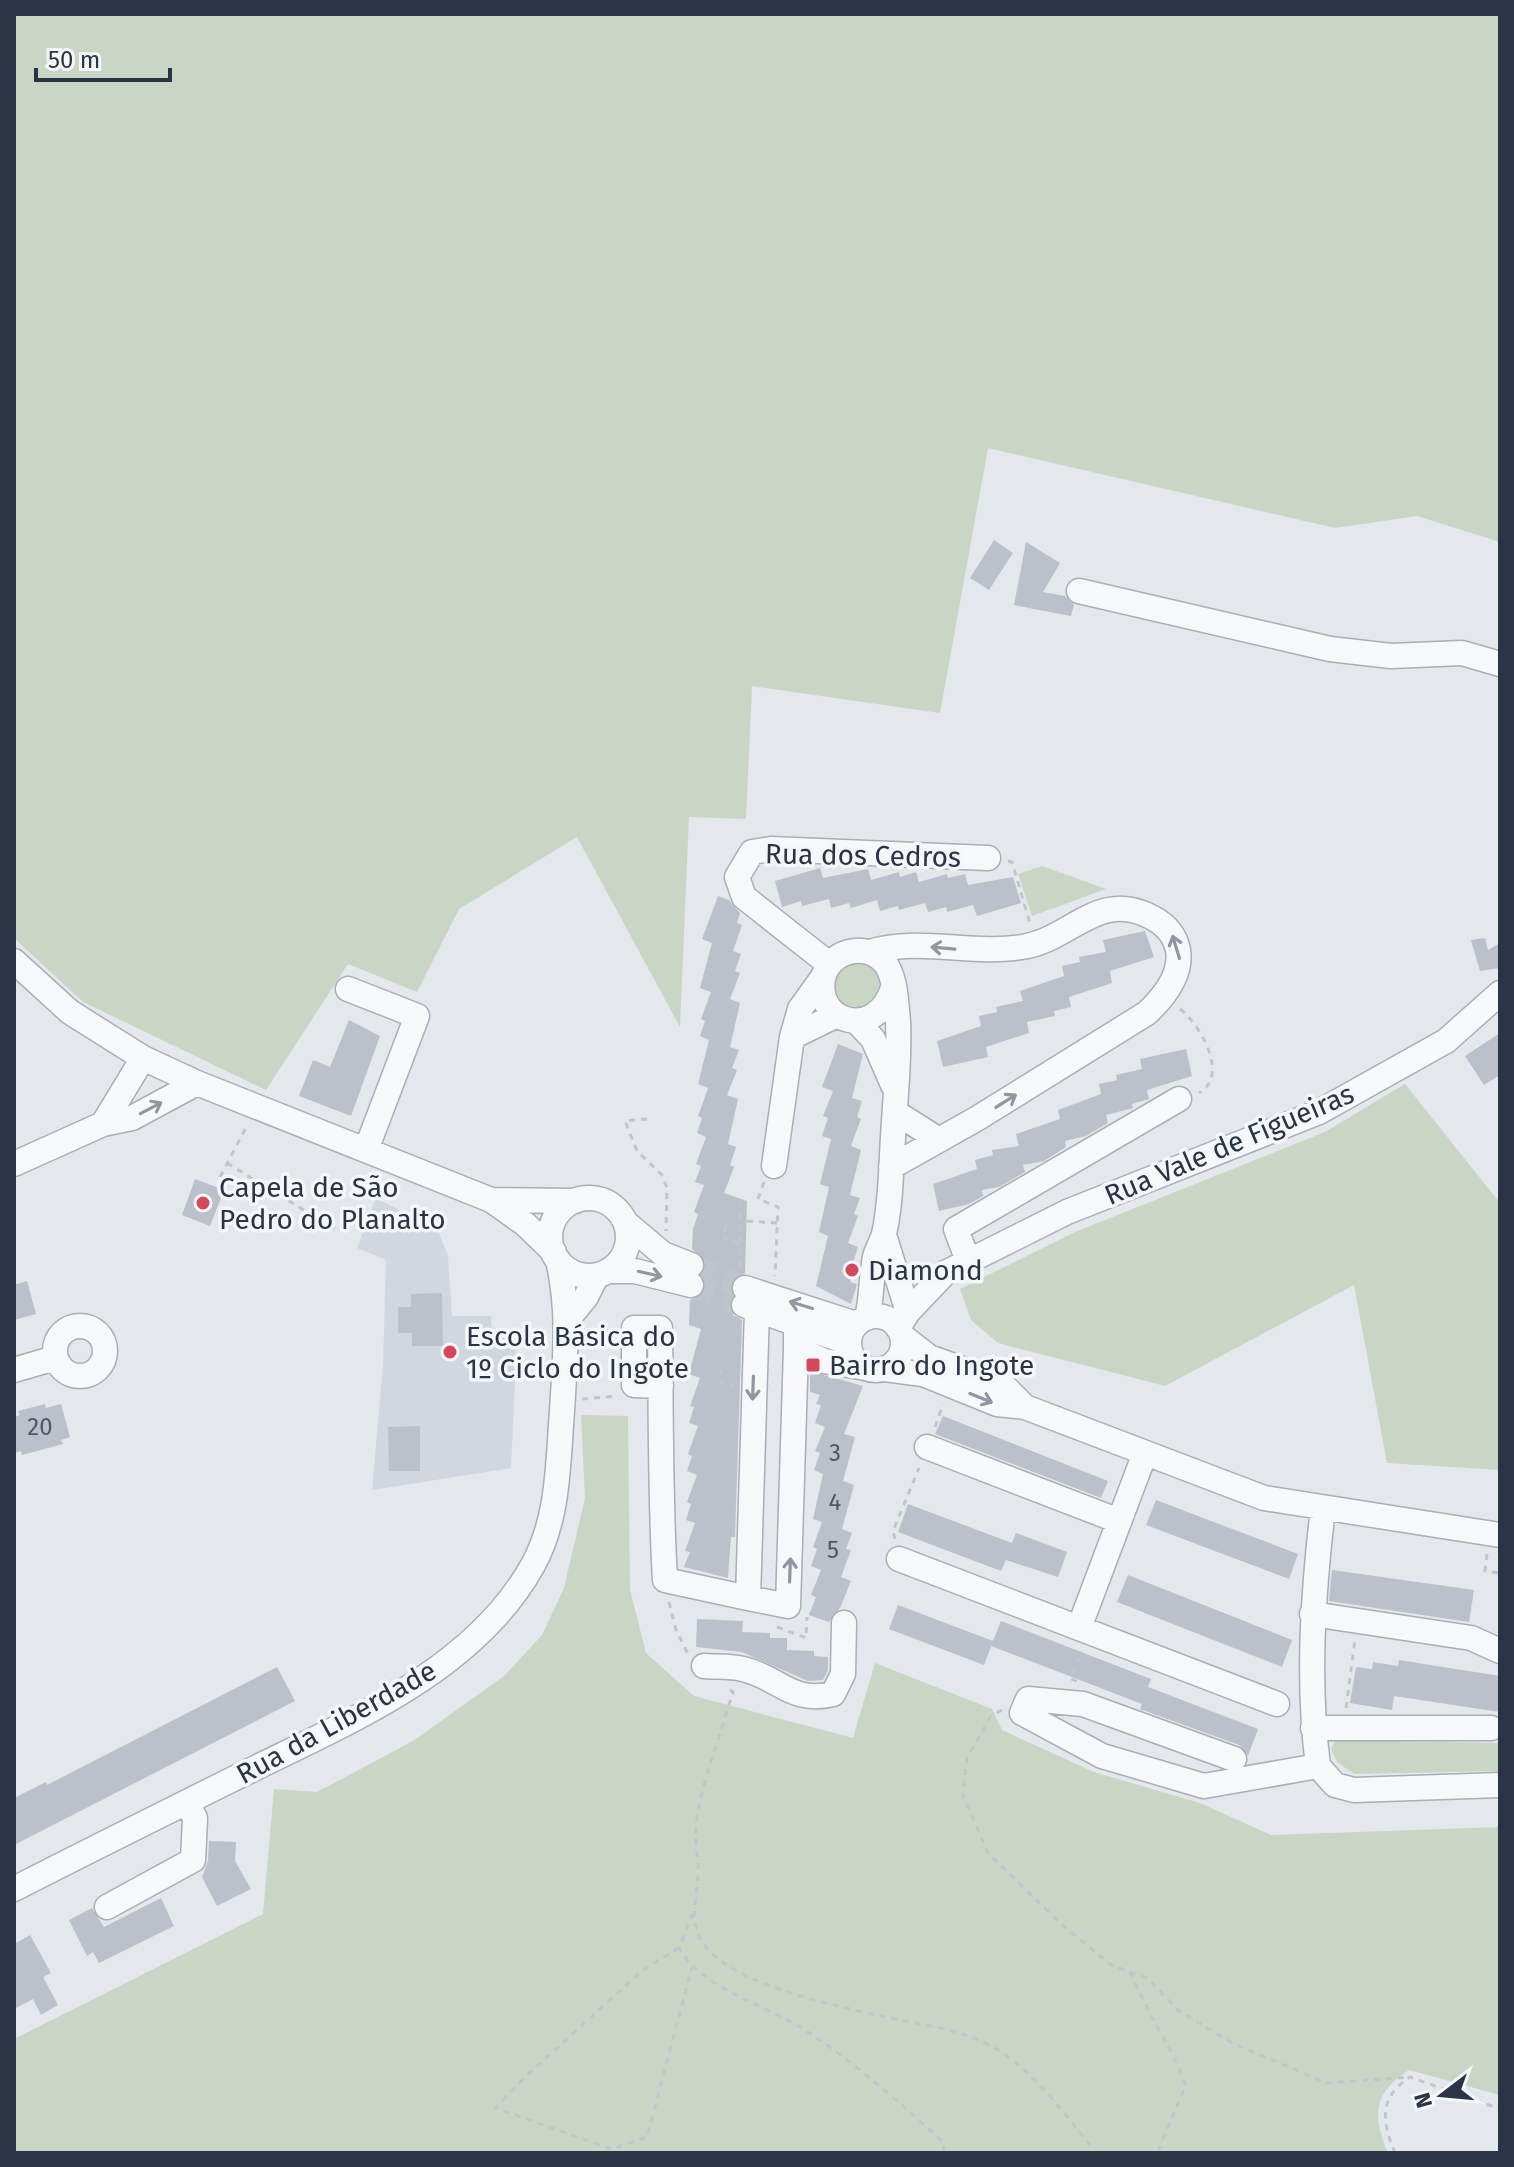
<svg xmlns="http://www.w3.org/2000/svg" width="1514" height="2167" font-family="'Fira Sans',sans-serif">
<style>
.built{fill:#d2d6de}
.green{fill:#c9d6c5}
.building{fill:#bbc0ca}
.lines{fill:none;stroke-linecap:round;stroke-linejoin:round}
.minor-tunnel{stroke:#bfc3cb;stroke-width:24;stroke-dasharray:24 12;stroke-linecap:butt}
.minor-casing{stroke:#a9aeb7;stroke-width:27}
.path{stroke:#c2c5cb;stroke-width:3;stroke-dasharray:6 6;stroke-linecap:butt}
.minor{stroke:#f7f8fa;stroke-width:24}
.oneway{stroke:#9196a0}
.poi-dot{fill:#d1495b;stroke:#f4f6f9;stroke-width:3}
.labels{text-anchor:middle;stroke-width:7;stroke-linejoin:round;paint-order:stroke}
.number-label{font-size:24px;fill:#4f5766}
.street-label{font-size:28px;fill:#2b3445;stroke:#f4f6f9}
.poi-label{font-size:28px;fill:#2b3445;stroke:#f4f6f9;text-anchor:start}
</style>
<rect width="100%" height="100%" fill="#e4e7ec"/>
<!-- built -->
<path class="built" d="M376 1198 438 1231 448 1256 452 1316H491L492 1337 517 1339 511 1468 372 1490 383 1366 386 1260 357 1248Z"/>
<!-- green -->
<path class="green" d="M14 14H1500V542L1417 516 1335 528 988 448 940 713 752 686 746 819 689 817 680 1027 577 837 459 909 417 992 348 964 266 1090 83 1002 14 938Z
M1042 866 1106 889 1032 916 1018 874Z
M853 958 877 968 883 984 873 1007 841 1009 828 981Z
M1405 1084 1500 1203V1470L1387 1463 1354 1285 1165 1386 998 1343 971 1320 960 1289 1075 1232 1325 1132Z
M581 1415 628 1416 630 1590 646 1653 694 1696 853 1738 875 1663 992 1709 1002 1730 1094 1772 1200 1803 1271 1835 1500 1827V2095L1409 2070C1373 2093 1372 2116 1388 2153H14V2039L263 1914 274 1789 317 1792 413 1741 504 1676 542 1635 564 1588 585 1498Z
M1335 1740 1500 1743V1771L1354 1774 1337 1762 1331 1749Z"/>
<!-- building -->
<path class="building" d="M994 540 1013 553 989 590 970 578Z
M1026 542 1060 563 1043 592 1065 596 1074 605 1071 616 1014 605Z
M820 868 823 878 868 869 871 880 899 872 900 877 916 872 919 882 947 874 948 878 965 874 968 885 1013 877 1021 903 977 916 973 905 947 912 946 907 928 912 925 903 899 910 898 906 880 911 877 900 851 908 849 903 831 908 829 899 802 906 801 901 782 907 775 881Z
M718 896 729 900 740 913 737 923 742 925 733 951 741 954 735 971 740 973 730 999 740 1003 730 1047 739 1050 732 1068 737 1070 727 1095 738 1099 728 1144 736 1147 730 1165 734 1167 724 1193 747 1201 745 1273 731 1283 729 1307 733 1315 742 1320 735 1537H731L728 1578 684 1567 690 1552 685 1551 695 1523 686 1520 691 1504 687 1502 697 1475 687 1471 692 1456 688 1454 698 1426 689 1423 694 1407 690 1406 700 1378 689 1374 701 1329 689 1325 690 1300 701 1296 706 1288 702 1275 706 1262 692 1249 693 1229 698 1214 694 1212 704 1185 695 1182 701 1166 696 1164 706 1137 697 1133 702 1118 698 1116 708 1088 698 1084 709 1040 700 1036 705 1021 701 1019 711 992 700 988 712 943 702 939Z
M1145 931 1154 957 1110 971 1112 983 1069 997 1071 1007 1054 1011 1055 1016 1027 1022 1029 1033 986 1047 988 1057 943 1067 937 1041 981 1026 979 1016 997 1012 996 1007 1023 1001 1020 991 1064 976 1062 966 1080 962 1079 957 1106 952 1103 940Z
M1485 938 1488 950 1500 943V968L1480 971 1471 940Z
M349 1020 380 1036 351 1116 299 1096 313 1060 330 1067Z
M1500 1033V1075L1484 1085 1465 1056Z
M838 1044 863 1054 852 1098 862 1101 857 1117 861 1119 851 1146 861 1150 850 1195 860 1198 854 1214 858 1216 848 1243 858 1247 853 1263 857 1264 850 1282 857 1284 851 1304 816 1286 828 1236 819 1232 829 1187 820 1184 831 1139 822 1136 828 1118 823 1116 833 1091 822 1087Z
M1186 1049 1192 1076 1147 1090 1149 1099 1132 1104 1133 1108 1106 1115 1108 1123 1086 1136 1065 1141 1066 1147 1044 1161 1023 1165 1025 1172 999 1187 982 1190 983 1196 969 1204 939 1211 933 1184 977 1169 975 1160 993 1155 992 1150 1019 1146 1016 1134 1060 1119 1058 1110 1101 1094 1099 1084 1117 1080 1116 1075 1142 1069 1140 1059Z
M195 1179 224 1190 210 1226 182 1215Z
M27 1281 36 1314 14 1320V1285Z
M442 1293 443 1346H412V1333H398V1307H411V1294Z
M810 1371 863 1386 844 1434 855 1437 843 1481 854 1485 842 1529 852 1533 846 1549 851 1550 841 1577 851 1581 840 1608 829 1622 809 1615 816 1597 811 1595 821 1570 811 1566 817 1549 813 1547 822 1522 813 1519 823 1474 814 1470 820 1453 815 1451 825 1427 815 1423 821 1405 816 1404 820 1395 810 1392Z
M45 1404 46 1408 61 1404 70 1437 61 1440 63 1444 22 1455 21 1451 14 1453V1417L20 1415 18 1411Z
M943 1416 1108 1481 1101 1498 935 1434Z
M420 1426V1471H389L388 1427Z
M1156 1500 1298 1554 1289 1579 1146 1525Z
M908 1504 1012 1543 1016 1533 1067 1552 1058 1577 1006 1560 1001 1571 898 1532Z
M1332 1570 1474 1590 1469 1622 1329 1601Z
M1128 1575 1292 1640 1282 1667 1117 1602Z
M898 1605 993 1641 984 1665 889 1629Z
M697 1619 743 1621 742 1632 770 1633V1638H787V1650L814 1651V1656L828 1657V1670L823 1680 808 1681 742 1652 696 1647Z
M1001 1621 1151 1679 1148 1687 1258 1729 1248 1756 1239 1745 1140 1709 1142 1704 991 1646Z
M1399 1660 1500 1676V1712L1394 1696 1392 1710 1350 1703 1356 1667 1372 1669 1373 1662 1398 1666Z
M277 1667 295 1701 14 1845V1798L46 1782 47 1785Z
M209 1841 236 1842 235 1861 251 1889 217 1906 202 1877 208 1861Z
M161 1898 174 1926 99 1963 93 1952 87 1956 69 1920 92 1908 104 1927Z
M30 1935 51 1973 43 1977 58 2005 41 2015 33 1999 14 2009V1944Z"/>
<g class="lines">
<!-- minor-tunnel -->
<path class="minor-tunnel" d="M691 1265 745 1288
M691 1285 744 1305"/>
<defs>
<path id="minor" d="M1079 591 1330 649 1391 656 1462 653 1500 664
M870 952C919 937 972 955 1022 947 1071 940 1099 888 1153 918 1166 925 1175 935 1178 950 1182 974 1164 997 1147 1013L978 1118 891 1167
M14 961 70 1012 143 1058 197 1083 491 1200 525 1224 554 1252
M829 964 744 897 737 877 752 852 771 849 988 858
M348 989 417 1016 366 1150
M857 1022 873 1039 893 1085
M792 1037 800 1009 823 977
M895 1112 939 1140
M103 1124 143 1058
M14 1164 103 1124 132 1118 197 1083
M774 1166 792 1037 837 1015
M550 1237a39 39 0 1 1 78 0a39 39 0 1 1-78 0Z
M491 1200 575 1201
M625 1222 663 1254 691 1265
M884 1235 908 1312
M968 1261 956 1229 1179 1099
M608 1271H635L691 1285
M745 1288 856 1324
M744 1305 849 1343
M757 1310 748 1598 788 1606 796 1348
M849 1343a27 27 0 1 1 54 0a27 27 0 1 1-54 0Z
M867 1318C872 1298 871 1277 875 1257 877 1249 882 1242 884 1234 891 1204 891 1169 893 1137 895 1099 900 1059 898 1021 896 1003 896 976 884 962 866 941 828 951 823 979 815 1023 876 1041 893 988
M568 1319 586 1297 597 1275
M55 1351a25 25 0 1 1 50 0a25 25 0 1 1-50 0Z
M898 1328 908 1312 945 1273 1067 1212 1319 1112 1446 1041 1500 993
M796 1334V1348L824 1361 866 1368
M902 1336 929 1357 1001 1383 1025 1407
M885 1369 923 1374 997 1404 1025 1407 1264 1498 1500 1535
M14 1370 55 1358
M661 1386 634 1385V1328H660C661 1412 660 1496 665 1580L748 1598
M927 1447 1119 1521
M899 1559 1277 1704
M1312 1614 1471 1638 1500 1651
M1079 1628 1145 1453
M704 1666C717 1667 731 1666 743 1669 779 1677 790 1704 833 1694L843 1674 844 1623
M1313 1728H1491
M1234 1759 1083 1704 1028 1699 1022 1713 1102 1756 1204 1786 1318 1766
M1318 1766C1307 1680 1313 1594 1323 1508
M1318 1766 1335 1785 1354 1790 1500 1785
M14 1889C86 1852 159 1816 231 1780 338 1726 472 1675 533 1565 559 1518 558 1462 562 1411 565 1359 570 1312 558 1260
M107 1907 193 1860 195 1818 187 1802"/>
</defs>
<!-- minor casing -->
<use href="#minor" class="minor-casing"/>
<!-- path -->
<path class="path" d="M1008 861 1012 862 1030 923
M1180 1009C1200 1024 1230 1076 1199 1093
M647 1119 625 1121 637 1151 662 1175 667 1188 666 1231
M227 1163 338 1231
M220 1177 248 1124
M764 1182 758 1199 778 1207 775 1276
M747 1221 777 1223
M726 1226 722 1237 740 1244
M740 1267 741 1203
M526 1329 544 1330
M722 1370 718 1381 734 1386
M582 1399 618 1396
M935 1427 943 1404
M895 1539 893 1531 919 1468
M1487 1554 1485 1571 1500 1573
M669 1602 676 1630 688 1654
M777 1627 806 1638 807 1617
M1077 1681 1071 1679 1082 1651
M730 1690 733 1692C720 1736 702 1780 696 1826 694 1842 699 1858 698 1874 697 1898 688 1924 704 1945 732 1982 819 2002 863 2012 906 2023 951 2025 991 2046 1034 2069 1066 2117 1097 2153
M1346 1708 1355 1640
M1002 1710 991 1716 967 1758 963 1795 988 1853 1059 1922 1111 1965 1147 1978 1179 2011 1234 2044 1327 2083 1410 2077
M693 1913 679 1948C703 1989 761 2003 800 2027 852 2060 898 2101 943 2142L944 2153
M679 1948 643 1970 524 2078 496 2108 611 2149 647 2137 692 1967
M1130 1972C1147 2011 1170 2046 1186 2085L1157 2153
M1395 2153C1382 2121 1378 2098 1410 2077L1500 2109"/>
<!-- minor -->
<use href="#minor" class="minor"/>
</g>
<!-- one-way arrows -->
<defs><path id="oneway-shaft" d="M-6 0H5M1.5-3L5.5 0L1.5 3" fill="none" stroke-width="1.6" stroke-linecap="round" stroke-linejoin="round" transform="scale(2)"/></defs>
<g class="oneway">
<use href="#oneway-shaft" transform="translate(1176 947) rotate(-107)"/>
<use href="#oneway-shaft" transform="translate(943 948) rotate(-175)"/>
<use href="#oneway-shaft" transform="translate(1006 1101) rotate(-32)"/>
<use href="#oneway-shaft" transform="translate(151 1108) rotate(-28)"/>
<use href="#oneway-shaft" transform="translate(650 1274) rotate(13)"/>
<use href="#oneway-shaft" transform="translate(801 1305) rotate(-163)"/>
<use href="#oneway-shaft" transform="translate(753 1388) rotate(92)"/>
<use href="#oneway-shaft" transform="translate(981 1398) rotate(22)"/>
<use href="#oneway-shaft" transform="translate(790 1570) rotate(-88)"/>
</g>
<!-- markers -->
<g class="poi-dot">
<circle cx="203" cy="1203" r="8"/>
<circle cx="852" cy="1270" r="8"/>
<circle cx="450" cy="1352" r="8"/>
<rect x="805" y="1357" width="16" height="16" rx="4"/>
</g>
<g class="labels">
<!-- number labels -->
<g class="number-label">
<text x="40" y="1435">20</text>
<text x="835" y="1461">3</text>
<text x="835" y="1510">4</text>
<text x="833" y="1558">5</text>
</g>
<!-- street labels -->
<g class="street-label">
<text transform="translate(863 855) rotate(1)" y="10">Rua dos Cedros</text>
<text transform="translate(1229 1144) rotate(-23)" y="10">Rua Vale de Figueiras</text>
<text transform="translate(336 1722) rotate(-29)" y="10">Rua da Liberdade</text>
</g>
<!-- poi labels -->
<g class="poi-label">
<text x="219" y="1197">Capela de São<tspan x="219" dy="32">Pedro do Planalto</tspan></text>
<text x="868" y="1280">Diamond</text>
<text x="466" y="1346">Escola Básica do<tspan x="466" dy="32">1º Ciclo do Ingote</tspan></text>
<text x="829" y="1375">Bairro do Ingote</text>
</g>
</g>
<!-- border -->
<rect width="1514" height="2167" fill="none" stroke="#2b3445" stroke-width="32"/>
<!-- north arrow -->
<g transform="translate(1442 2095) rotate(254)" stroke="#f4f6f9" stroke-width="6" paint-order="stroke">
<path d="M0-6L14 30L0 20L-14 30Z" fill="#2b3445"/>
<text y="-12" font-size="22" font-weight="bold" text-anchor="middle" fill="#2b3445">N</text>
</g>
<!-- scale -->
<path d="M36 68v12h134v-12" fill="none" stroke="#2b3445" stroke-width="4"/>
<text x="48" y="68" font-size="24" fill="#2b3445" stroke="#f4f6f9" stroke-width="6" paint-order="stroke">50 m</text>
</svg>
